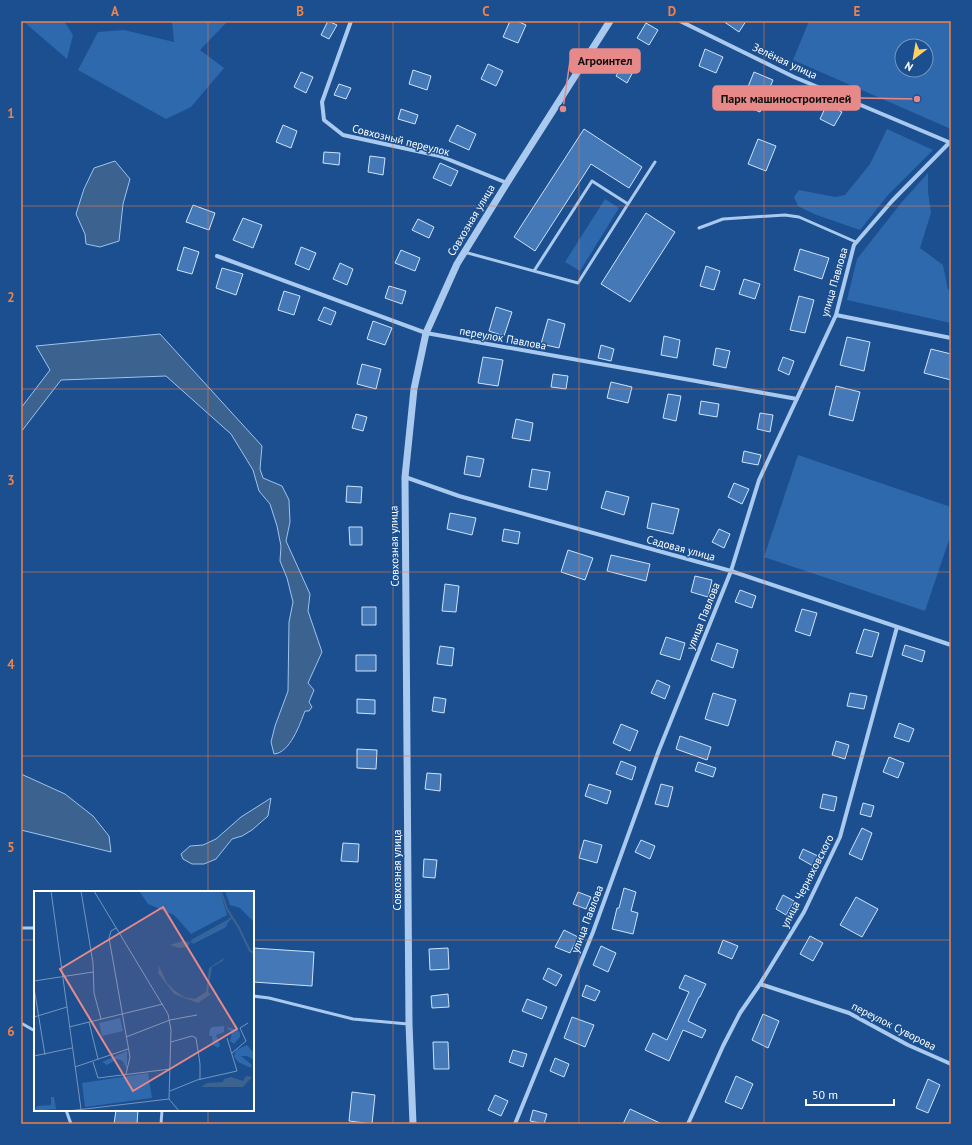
<svg xmlns="http://www.w3.org/2000/svg" width="972" height="1145" font-family="'PT Sans',sans-serif">
<style>
.green{fill:#2e69ad;fill-rule:evenodd}
.water{fill:#3c6290;stroke:#9cc4f0}
.building{fill:#4478b7;stroke:#cfe3fa}
.lines{fill:none;stroke-linecap:round;stroke-linejoin:round}
.service{stroke:#a9c9ee;stroke-width:3}
.minor{stroke:#a9c9ee;stroke-width:4}
.tertiary{stroke:#a9c9ee;stroke-width:7}
.grid{fill:none;stroke:#ee8249;stroke-width:1;stroke-opacity:0.55}
.labels{text-anchor:middle;stroke-width:3;stroke-linejoin:round;paint-order:stroke}
.street-label{font-size:11px;fill:#fff;stroke:#1b4f8f}
.inset-river{fill:none;stroke:#3c6290;stroke-width:2}
.inset-road{fill:none;stroke:#7695bc;stroke-width:1}
.view{fill:#e88989;fill-opacity:0.15;stroke:#e88989;stroke-width:2}
.inset-edge{fill:none;stroke:#fff;stroke-width:2}
.leader{fill:none;stroke:#e88989;stroke-width:1.5}
.callout-dot{fill:#e88989;stroke:#1b4f8f;stroke-width:1.5}
.callout{fill:#e88989;stroke:#e88989;stroke-width:1.5}
.callout-label{font-size:12px;text-anchor:middle;font-weight:bold;fill:#111}
.neatline{fill:none;stroke:#ee8249;stroke-width:1.5}
.grid-label{font-size:13px;text-anchor:middle;font-weight:bold;fill:#ee8249}
</style>
<rect width="100%" height="100%" fill="#1b4f8f"/>
<!-- green -->
<path class="green" d="M23 21H64L73 35 67 59Z
M172 21H228L200 50 224 68 191 107 166 119 78 70 98 32 124 30 174 42Z
M809 21H951V129L793 60ZM902 46H926V70H902Z
M887 129 933 150 888 195 860 230 814 214 798 206 794 197 799 190 835 197 845 195 870 164Z
M928 173V192L931 213 920 248 943 265 948 290H951V323L847 300 857 259 901 203Z
M605 199 619 208 580 271 565 262Z
M798 455 951 507V534L925 611 764 557Z"/>
<!-- water -->
<path class="water" d="M115 161 130 179 123 204 119 241 100 247 86 244 85 234 76 214 84 189 94 168Z
M160 334 262 446 260 469 263 478 282 486 289 500 290 522 286 541 310 594 308 611 322 652 308 683 314 690 309 702 312 707 309 711H305C300 724 290 753 274 754L271 742 275 726 288 691 289 622 293 602 287 578 280 561 281 546 277 526 270 504 259 491 253 470 231 434 166 376 61 380 21 432V408L50 370 36 346Z
M21 774 65 794 93 816 109 836 111 852 21 830Z
M271 798 268 816 252 830 242 836 232 839 216 859 204 864H192L183 859 181 854 190 846 203 845 216 839 241 817Z"/>
<!-- building -->
<path class="building" d="M328 21 337 25 329 39 321 35Z
M510 21H517L526 25 518 43 503 37Z
M723 21H746L739 32Z
M646 23 658 30 649 45 637 38Z
M705 49 723 57 716 73 699 66Z
M624 63 634 70 627 83 616 76Z
M488 64 503 71 496 86 481 79Z
M413 70 431 76 427 90 409 84Z
M301 72 313 77 306 93 294 87Z
M754 72 773 80 760 112 741 104Z
M339 84 351 88 346 99 334 95Z
M827 104 842 112 834 126 820 119Z
M401 109 418 115 415 124 398 119Z
M283 125 297 131 291 148 276 142Z
M457 125 476 134 469 150 449 141Z
M584 129 642 167 629 188 591 164 535 251 514 237Z
M758 139 776 146 766 171 748 164Z
M324 152 340 153 339 165 323 163Z
M370 156 385 158 383 175 368 172Z
M440 163 458 171 451 186 433 178Z
M193 205 215 213 209 230 186 222Z
M646 213 675 232 630 302 601 284Z
M243 218 262 225 253 248 233 240Z
M418 219 434 227 429 238 412 230Z
M184 247 199 252 192 274 177 270Z
M301 247 316 253 309 270 295 264Z
M800 249 829 258 822 279 794 270Z
M401 250 420 258 415 271 395 263Z
M340 263 353 269 347 285 333 279Z
M706 266 720 271 714 290 700 286Z
M222 268 243 274 236 295 216 288Z
M744 279 760 284 755 299 739 294Z
M389 286 406 291 402 304 385 298Z
M284 291 300 296 294 315 278 310Z
M799 296 814 300 805 333 790 330Z
M324 307 336 312 331 325 318 320Z
M496 307 512 312 504 336 489 331Z
M548 319 565 324 559 348 541 344Z
M373 321 392 328 385 345 367 339Z
M664 336 680 340 677 358 661 355Z
M847 337 870 342 864 371 840 365Z
M601 345 614 349 611 361 598 358Z
M716 348 730 351 726 368 713 365Z
M931 349 951 354V380L924 373Z
M483 357 503 360 498 386 478 383Z
M783 357 794 361 789 375 778 370Z
M362 364 381 369 376 389 357 384Z
M553 374 568 376 566 389 551 387Z
M611 382 632 387 628 403 607 398Z
M836 386 860 392 853 421 829 415Z
M668 394 681 396 676 421 663 418Z
M701 401 719 404 717 417 699 414Z
M760 413 773 415 770 432 757 429Z
M356 414 367 417 363 431 352 428Z
M516 419 533 423 530 441 512 438Z
M744 451 761 455 758 465 742 462Z
M467 456 484 459 480 477 464 474Z
M532 469 550 472 547 490 529 487Z
M734 483 749 489 742 504 728 497Z
M347 486 362 487 361 503 346 502Z
M606 491 629 497 624 515 601 508Z
M652 503 679 509 673 534 647 528Z
M450 513 476 518 472 535 447 529Z
M349 527H362V545H350Z
M504 529 520 532 518 544 502 541Z
M719 529 730 534 724 548 712 542Z
M568 550 593 558 585 580 561 572Z
M611 555 650 564 646 581 607 571Z
M695 576 712 580 708 597 691 592Z
M445 584 459 586 456 612 442 611Z
M740 590 756 596 752 608 735 602Z
M362 607H376V625H362Z
M802 609 817 613 810 636 795 631Z
M864 629 879 633 872 657 856 653Z
M666 637 685 643 680 660 660 654Z
M717 643 738 650 733 668 711 660Z
M905 645 925 651 922 662 902 655Z
M440 646 454 648 452 666 437 664Z
M356 655H376V671H356Z
M657 680 670 686 665 699 651 693Z
M713 693 736 700 728 726 705 719Z
M850 693 867 696 864 709 847 706Z
M434 697 446 699 444 713 432 711Z
M357 699 375 700V714L357 713Z
M899 723 914 729 909 742 894 737Z
M621 724 638 731 630 751 613 743Z
M680 736 711 747 707 760 676 749Z
M836 741 849 745 845 759 832 755Z
M357 749 377 750 376 769 357 768Z
M889 757 904 763 898 778 883 772Z
M621 761 636 767 632 780 616 774Z
M698 762 716 768 713 777 695 771Z
M427 773 441 774 440 791 425 789Z
M589 784 611 791 607 804 585 796Z
M661 784 673 787 668 807 655 804Z
M823 794 837 797 834 811 820 808Z
M863 803 874 806 871 817 860 814Z
M862 828 872 833 862 860 849 854Z
M584 840 602 845 597 863 579 858Z
M641 840 655 846 650 859 635 852Z
M343 843 359 844 358 862 341 861Z
M803 849 818 856 813 866 799 858Z
M424 859 437 860 435 878 423 877Z
M624 888 636 892 631 911 638 913 633 934 612 929 617 908H619Z
M578 892 591 897 586 909 573 904Z
M783 895 794 901 786 915 776 909Z
M856 897 878 909 862 937 840 925Z
M564 930 578 937 570 953 555 947Z
M810 936 823 943 813 961 800 954Z
M723 940 738 946 732 959 718 953Z
M601 946 616 953 608 972 593 965Z
M253 948 314 952 312 986 253 982Z
M448 948 449 969 430 970 429 949Z
M548 968 562 975 556 986 543 979Z
M685 975 706 984 700 997H699L688 1021 706 1030 702 1038 683 1030 669 1061 645 1050 653 1033 667 1040 689 992 679 988Z
M586 985 600 991 595 1001 582 996Z
M448 994 449 1007 432 1008 431 996Z
M527 999 547 1007 542 1019 522 1011Z
M763 1014 779 1021 768 1048 752 1040Z
M572 1017 594 1025 585 1047 564 1038Z
M433 1042H448L449 1069H434Z
M513 1050 527 1054 523 1067 509 1062Z
M555 1058 569 1064 564 1077 550 1071Z
M736 1076 753 1084 742 1109 725 1102Z
M928 1079 940 1085 928 1113 916 1108Z
M352 1092 375 1095 372 1124 349 1121Z
M495 1095 508 1101 501 1116 488 1110Z
M630 1109 662 1124H623Z
M116 1110H138L137 1124H114Z
M533 1110 547 1114 544 1124 530 1121Z"/>
<g class="lines">
<!-- service -->
<path class="service" d="M699 228 723 219 785 215 799 217 856 242
M464 252 578 283 628 204
M534 271 592 181 628 204 655 162
M21 928H35
M253 996 269 998 353 1019 408 1024
M21 1023 35 1031
M66 1110 71 1124
M161 1124 162 1110"/>
<!-- minor -->
<path class="minor" d="M351 21 322 102 324 120 343 135 440 156 507 183
M680 21 794 77 951 143
M217 256 426 333 797 399
M836 315 951 338
M405 477 459 496 731 571 951 645
M760 984 849 1013 908 1045 951 1064
M515 1124 593 932 659 750 731 571 759 480 836 315 854 245 892 201 950 142
M688 1124 723 1046 740 1013 760 984 804 912 840 837 897 627"/>
<!-- tertiary -->
<path class="tertiary" d="M413 1124 409 1024 405 477 414 389 426 333 457 264 507 183 610 21"/>
</g>
<!-- grid -->
<path class="grid" d="M208 21V892M393 21V1124M579 21V1124M764 21V1124M21 206H951M21 389H951M21 572H951M21 756H951M21 940H35M253 940H951M208 1110V1124"/>
<g class="labels">
<!-- street labels -->
<g class="street-label">
<text transform="translate(785 61) rotate(25)" y="4">Зелёная улица</text>
<text transform="translate(401 140) rotate(14)" y="4">Совхозный переулок</text>
<text transform="translate(471 220) rotate(-59)" y="4">Совхозная улица</text>
<text transform="translate(834 282) rotate(-74)" y="4">улица Павлова</text>
<text transform="translate(503 338) rotate(10)" y="4">переулок Павлова</text>
<text transform="translate(394 546) rotate(-91)" y="4">Совхозная улица</text>
<text transform="translate(681 548) rotate(15)" y="4">Садовая улица</text>
<text transform="translate(703 616) rotate(-68)" y="4">улица Павлова</text>
<text transform="translate(397 870) rotate(-90)" y="4">Совхозная улица</text>
<text transform="translate(807 881) rotate(-63)" y="4">улица Черняховского</text>
<text transform="translate(587 919) rotate(-69)" y="4">улица Павлова</text>
<text transform="translate(894 1026) rotate(27)" y="4">переулок Суворова</text>
</g>
</g>
<!-- overview -->
<g transform="translate(34 891)">
<rect width="220" height="220" fill="#1b4f8f"/>
<path d="M105 0H186L193 24 157 43 140 24 114 13ZM191 0H220V31L206 17 196 14ZM195 28 192 36 159 53 157 49ZM86 127 89 140 68 145 65 132ZM190 135V141L182 144 186 154 184 157 179 154 178 145H175L176 138 178 136ZM192 136 204 139 206 142V146L200 153 196 150 198 141ZM213 154 220 162V169L213 165H207L218 174 217 177 204 171 200 165 202 159ZM93 160V179L89 170 83 168 73 174 68 171ZM114 182 118 207 51 216 48 192ZM17 206H20L22 218 0 220 3 215 17 214Z" fill="#2e69ad"/>
<path d="M149 50 156 51 154 56 145 57 136 54ZM190 67 189 70 178 76 174 101 177 103 164 112 140 103 124 82 125 75 133 92 140 99 150 106 161 108 172 101 175 77ZM212 185 218 186 209 196H167L173 192 189 191 190 188 197 186 209 190Z" fill="#3c6290"/>
<path class="inset-river" d="M187 0 193 18 205 37 216 60 220 62M157 51 191 33 198 26"/>
<path class="inset-road" d="M17 0 47 218M47 0 59 72 60 102 67 128M60 0 134 123 137 139 135 208M82 37 77 40 75 47 96 166 92 183M0 90 59 81M0 97 11 164M0 126 33 116M55 131 64 168M35 136 129 113M92 146 136 129 163 124M137 151 158 145 162 147 166 173V189M198 162 212 150 206 137 214 132M0 165 38 157M59 171 64 187 136 178M41 176 94 158M136 200 163 189 203 180 193 147M135 208 145 220M34 220 135 208"/>
<path class="view" d="M129 16 203 138 99 200 26 78Z"/>
<rect width="220" height="220" class="inset-edge"/>
</g>
<!-- callouts -->
<path class="leader" d="M563 109L570 61M917 99L860 98"/>
<g class="callout-dot">
<circle cx="563" cy="109" r="4"/>
<circle cx="917" cy="99" r="4"/>
</g>
<g class="callout">
<rect x="570" y="49" width="70" height="24" rx="4"/>
<rect x="713" y="86" width="147" height="24" rx="4"/>
</g>
<g class="callout-label">
<text x="605" y="65">Агроинтел</text>
<text x="786" y="103">Парк машиностроителей</text>
</g>
<!-- border -->
<rect width="972" height="1145" fill="none" stroke="#1b4f8f" stroke-width="44"/>
<!-- north arrow -->
<g transform="translate(914 58) rotate(211)"><circle r="19" fill="#1b4f8f" stroke="#7695bc"/>
<path d="M0-3L7 15L0 10L-7 15Z" fill="#ffd166"/>
<text y="-6" font-size="11" font-weight="bold" text-anchor="middle" fill="#ffffff">N</text>
</g>
<!-- scale -->
<path d="M806 1099v6h88v-6" fill="none" stroke="#ffffff" stroke-width="2"/>
<text x="812" y="1099" font-size="12" fill="#ffffff" stroke="#1b4f8f" stroke-width="3" paint-order="stroke">50 m</text>
<rect x="22" y="22" width="928" height="1101" class="neatline"/>
<g class="grid-label">
<text x="115" y="16">A</text>
<text x="300" y="16">B</text>
<text x="486" y="16">C</text>
<text x="672" y="16">D</text>
<text x="857" y="16">E</text>
<text x="11" y="118">1</text>
<text x="11" y="302">2</text>
<text x="11" y="485">3</text>
<text x="11" y="669">4</text>
<text x="11" y="852">5</text>
<text x="11" y="1036">6</text>
</g>
</svg>
